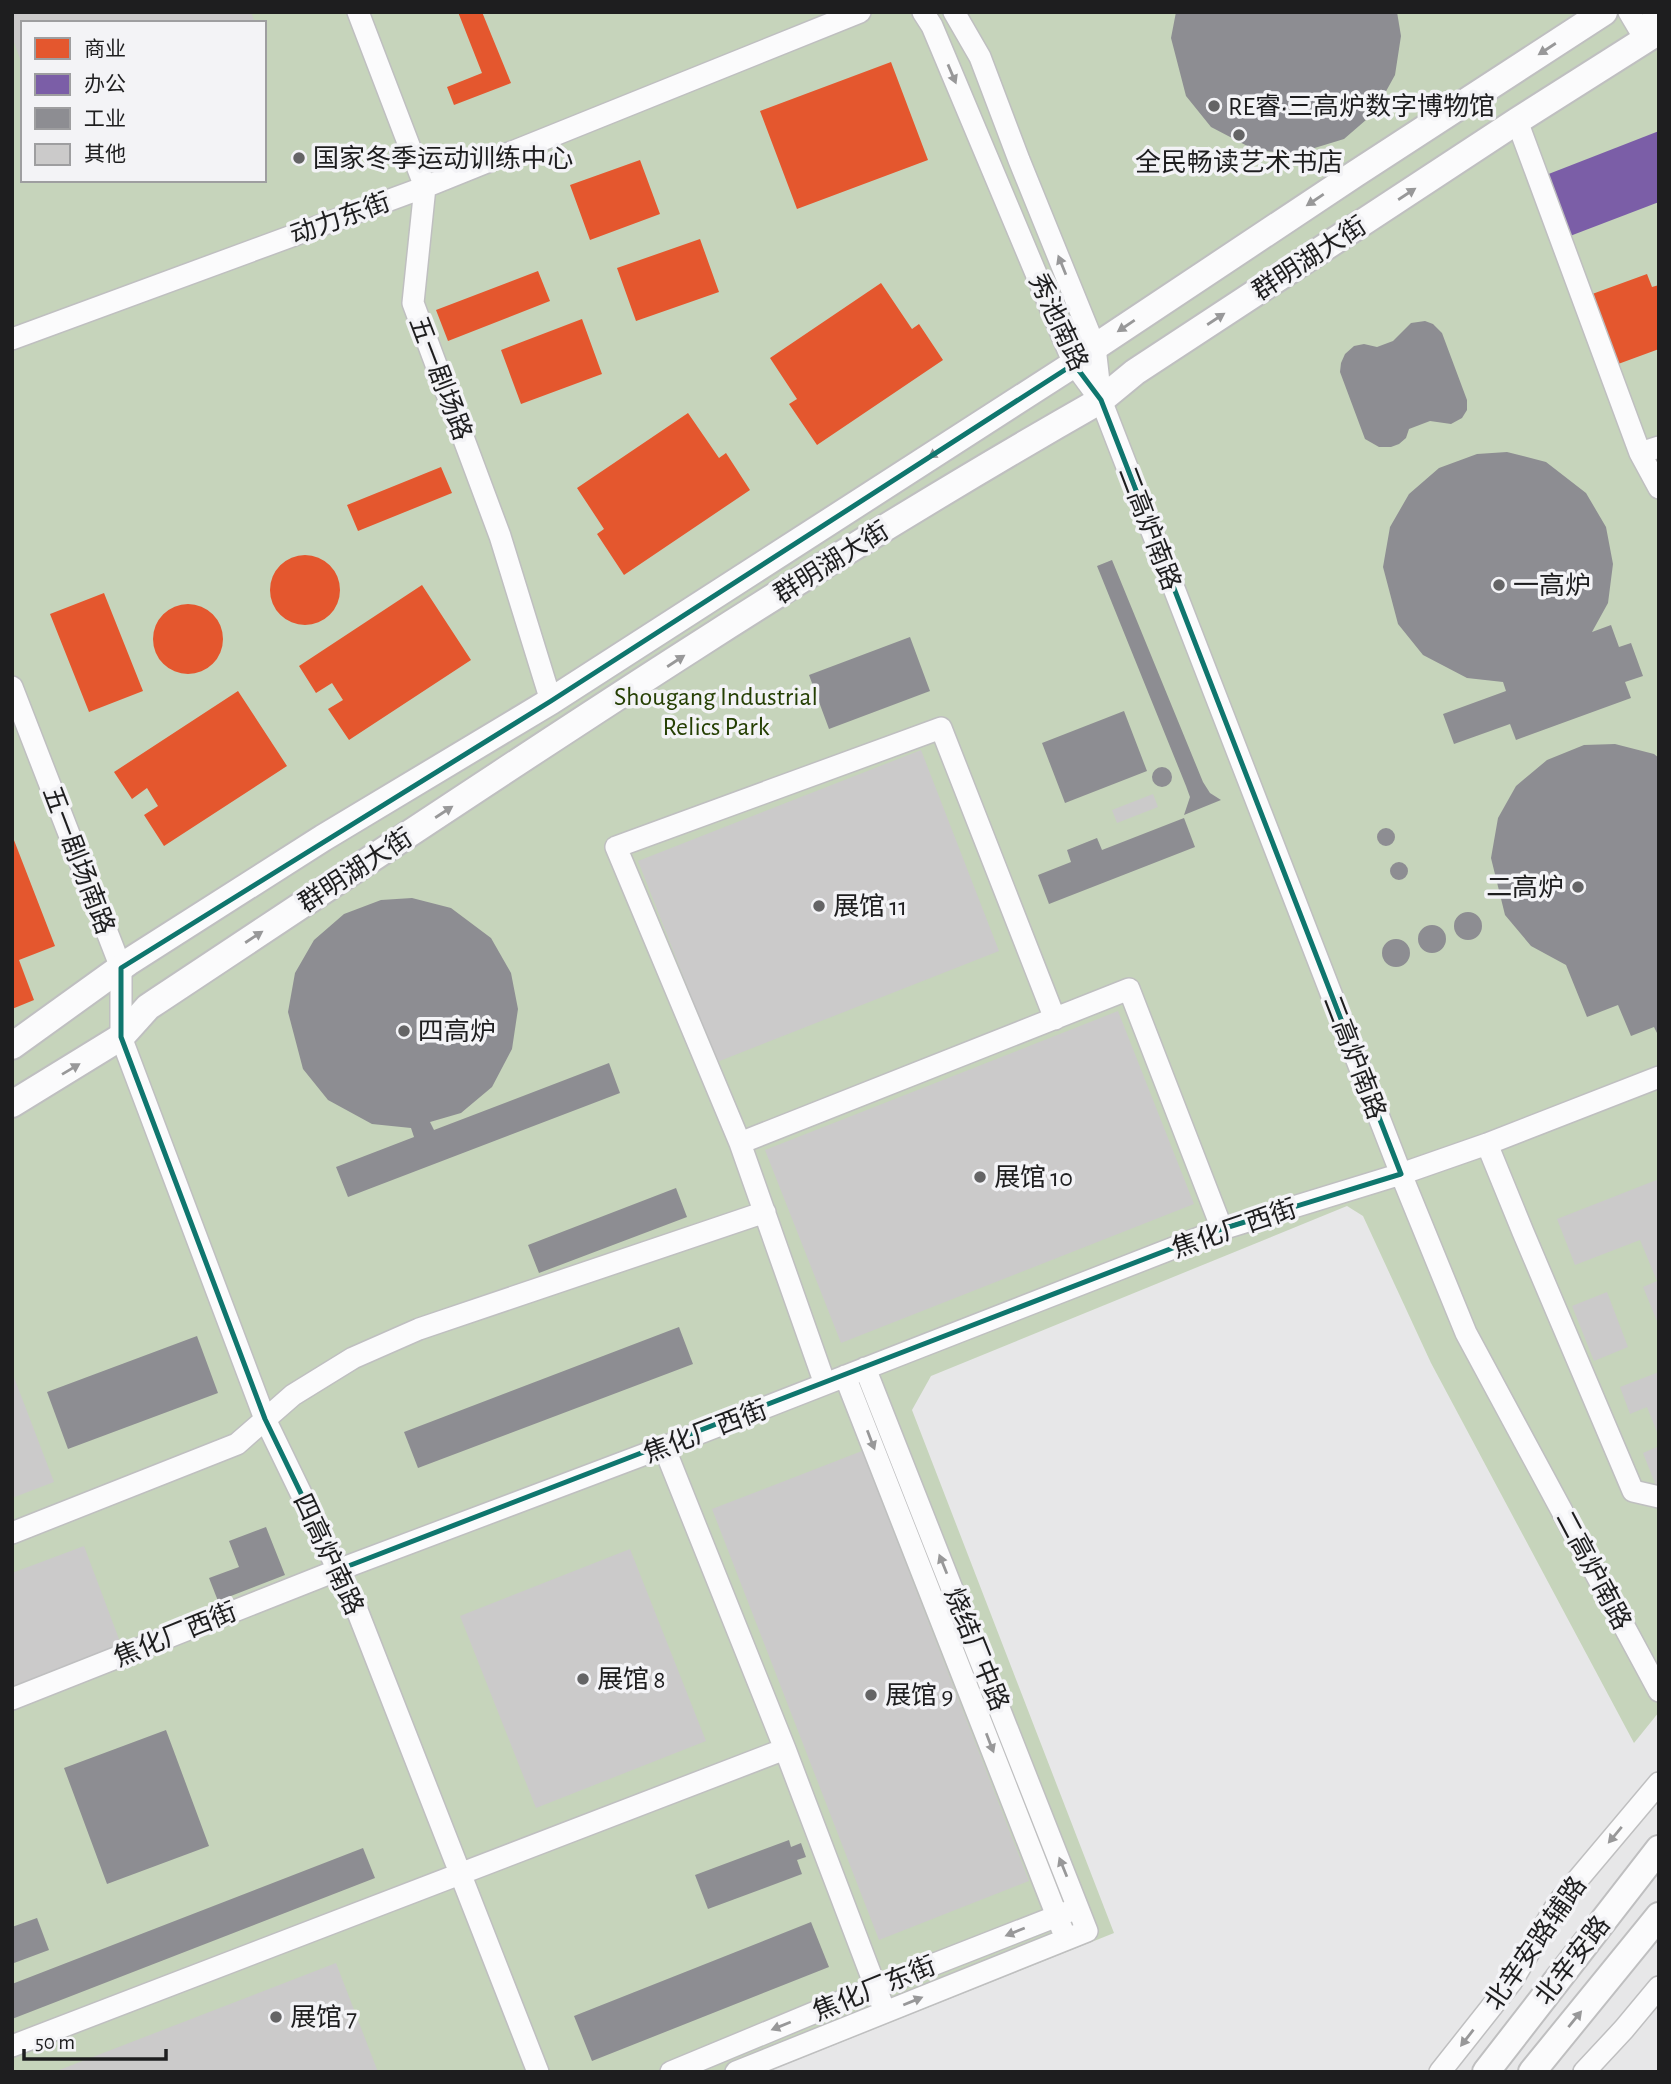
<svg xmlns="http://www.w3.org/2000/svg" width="1671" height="2084" font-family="'Alegreya Sans','Noto Sans SC',sans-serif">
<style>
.green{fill:#c6d4bb;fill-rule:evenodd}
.shops{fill:#e4572e}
.offices{fill:#7b5ea7}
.industry{fill:#8d8d92}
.building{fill:#cbcaca}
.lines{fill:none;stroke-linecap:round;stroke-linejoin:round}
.minor-casing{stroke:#bfbfc0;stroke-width:24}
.major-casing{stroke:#bfbfc0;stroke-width:30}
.minor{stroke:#fbfbfc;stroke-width:21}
.major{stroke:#fbfbfc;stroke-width:26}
.oneway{fill:#989899}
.marked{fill:none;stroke:#0f766e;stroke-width:5;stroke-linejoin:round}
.poi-dot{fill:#646465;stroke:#f3f3f6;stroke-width:2.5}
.labels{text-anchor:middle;stroke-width:7;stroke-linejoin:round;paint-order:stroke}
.poi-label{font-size:26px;fill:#1e1e1f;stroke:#f3f3f6;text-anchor:start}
.street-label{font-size:26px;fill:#1e1e1f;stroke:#f3f3f6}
.park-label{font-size:26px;fill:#253f03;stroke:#f3f3f6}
</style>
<rect width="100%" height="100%" fill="#e7e7e8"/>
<!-- green -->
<path class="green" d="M12 12H1659V1712L1634 1743 1431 1363 1363 1216 1347 1206 931 1376 912 1410 1114 1933 767 2072H12ZM23 23H264V180H23Z"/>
<!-- shops -->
<path class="shops" d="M458 12H482L511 83 454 105 447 87 482 73Z
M891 62 928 160 797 209 760 111Z
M640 160 660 214 590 240 570 185Z
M700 239 719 292 636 321 617 268Z
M538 271 550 301 448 341 436 310Z
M1647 274 1652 287 1659 285V349L1610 367 1584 297Z
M881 283 912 329 919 324 943 360 817 445 789 404 797 399 770 358Z
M582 319 602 374 521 404 501 350Z
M688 413 719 458 726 453 750 490 624 575 597 534 604 529 577 488Z
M441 467 452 493 358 531 347 505Z
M270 590a35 35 0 1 1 70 0a35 35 0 1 1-70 0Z
M422 585 471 660 349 740 328 709 343 700 332 683 316 693 299 666Z
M104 593 143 691 89 712 50 614Z
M153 639a35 35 0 1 1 70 0a35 35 0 1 1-70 0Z
M238 691 287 766 164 846 144 815 158 806 147 788 132 799 114 772Z
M12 835 55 946 19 960 34 1000 12 1009Z"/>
<!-- offices -->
<path class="offices" d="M1659 131V202L1570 236 1546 175Z"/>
<!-- industry -->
<path class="industry" d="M1176 12H1397L1401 36 1395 75 1374 113 1344 139 1295 154 1255 150 1211 127 1186 96 1171 38Z
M1425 321 1433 324 1442 333 1467 400V410L1462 418 1451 424 1430 421 1409 429 1406 438 1399 444 1391 447H1379L1365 439 1340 372 1341 363 1345 354 1354 346 1364 344 1377 347 1393 341 1411 323Z
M1507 452 1546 462 1586 493 1606 527 1613 564 1608 603 1592 632 1611 625 1619 647 1631 643 1643 676 1625 682 1631 698 1516 740 1510 724 1454 744 1443 714 1506 691 1503 682 1467 678 1423 655 1398 624 1383 567 1390 527 1409 494 1439 468 1477 454Z
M1112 560 1203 782 1210 793 1221 800 1184 815 1190 797 1186 786 1097 566Z
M910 637 930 691 829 729 809 675Z
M1124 711 1147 771 1065 803 1042 743Z
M1615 744 1654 754 1659 758V1037L1654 1027 1631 1036 1618 1005 1587 1017 1566 965 1531 946 1505 915 1491 858 1498 818 1516 786 1547 760 1584 745Z
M1152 777a10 10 0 1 1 20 0a10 10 0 1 1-20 0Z
M1184 818 1195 847 1049 904 1038 875 1071 862 1067 850 1097 838 1102 850Z
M1377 837a9 9 0 1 1 18 0a9 9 0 1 1-18 0Z
M1390 871a9 9 0 1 1 18 0a9 9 0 1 1-18 0Z
M412 898 451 908 491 938 511 973 518 1009 512 1049 492 1087 461 1113 430 1122 434 1130 609 1063 620 1093 348 1197 336 1167 414 1137 411 1128 372 1124 328 1100 303 1069 288 1012 295 973 314 940 344 914 381 900Z
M1454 926a14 14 0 1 1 28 0a14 14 0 1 1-28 0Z
M1418 939a14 14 0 1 1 28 0a14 14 0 1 1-28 0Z
M1382 953a14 14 0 1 1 28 0a14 14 0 1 1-28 0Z
M676 1188 687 1217 539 1273 528 1245Z
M679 1327 693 1364 418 1468 404 1432Z
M197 1336 218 1393 68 1449 47 1392Z
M266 1527 285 1575 218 1601 209 1578 239 1567 229 1541Z
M166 1730 209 1846 107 1884 64 1768Z
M789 1840 791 1847 801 1843 806 1857 797 1860 802 1874 708 1909 695 1875Z
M363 1848 375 1878 12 2019V1984Z
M37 1918 49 1950 14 1963 12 1958V1927Z
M811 1922 829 1967 592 2061 574 2016Z"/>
<!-- building -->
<path class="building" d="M12 12H251L255 23H23L22 64 12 37Z
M921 750 999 951 717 1062 638 861Z
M1153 794 1158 807 1117 823 1112 810Z
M1118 1011 1194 1204 841 1343 765 1150Z
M1659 1179V1326L1643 1287 1657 1281 1640 1240 1575 1265 1557 1219Z
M1607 1292 1628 1347 1594 1361 1572 1306Z
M12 1372 54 1482 12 1498Z
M1659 1372V1437L1647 1407 1630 1414 1620 1387Z
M1659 1446V1485L1656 1486 1643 1453Z
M862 1451 1029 1881 879 1940 712 1509Z
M84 1546 122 1647 12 1688V1573Z
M630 1549 706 1741 536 1808 460 1616Z
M336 1963 378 2072H54Z"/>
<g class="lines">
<defs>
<path id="minor" d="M358 12 425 187 413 303 500 536 551 701
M923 12 932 26 1074 364 1099 398
M954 12 980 57 1019 160 1095 347 1101 400 1401 1174 1466 1333 1659 1691
M1629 12 1645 39
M1653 12 1659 22
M1517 121 1640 453 1659 447
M12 339 425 187 860 12
M1640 453 1659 488
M12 687 121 968V1037L265 1419 355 1605 538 2072
M740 1143 616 847 941 728 1055 1019
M1487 1144 1523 1232 1633 1491 1659 1497
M845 1376 1066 1939
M825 1384 740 1143 1129 989 1222 1229
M664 1447 785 1749 885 2012
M12 1533 237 1444 293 1395 353 1358 419 1329 765 1212
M12 1699 338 1570 664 1447 1222 1229 1401 1174 1487 1144 1659 1077
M12 2046 785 1749
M671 2072 876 1987 1070 1911
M736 2072 1087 1931 865 1368
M1440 2072 1512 1981 1558 1903 1659 1783
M1584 2072 1624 2029 1659 1987"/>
<path id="major" d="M12 1046 130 961 323 838 551 701 1074 364 1095 347 1355 174 1604 12
M12 1104 121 1037 148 1007C461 800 774 586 1101 400L1135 372 1517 121 1659 31
M1486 2072 1659 1849
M1532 2072 1659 1916"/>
</defs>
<!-- minor casing -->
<use href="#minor" class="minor-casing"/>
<!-- major casing -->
<use href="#major" class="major-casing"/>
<!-- minor -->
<use href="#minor" class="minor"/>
<!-- major -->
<use href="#major" class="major"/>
</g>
<!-- one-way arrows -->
<defs><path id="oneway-solid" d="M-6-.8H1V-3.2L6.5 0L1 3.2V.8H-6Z" transform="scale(1.75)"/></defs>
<g class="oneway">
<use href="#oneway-solid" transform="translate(1547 49) rotate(147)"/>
<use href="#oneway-solid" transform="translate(952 74) rotate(67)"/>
<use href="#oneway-solid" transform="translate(1407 194) rotate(-33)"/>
<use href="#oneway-solid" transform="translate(1315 200) rotate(146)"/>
<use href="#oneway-solid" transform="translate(1062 265) rotate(-112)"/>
<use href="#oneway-solid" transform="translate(1216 319) rotate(-33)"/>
<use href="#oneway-solid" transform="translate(1126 326) rotate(146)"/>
<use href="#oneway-solid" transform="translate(937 452) rotate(147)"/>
<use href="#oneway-solid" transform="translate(676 661) rotate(-33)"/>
<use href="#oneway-solid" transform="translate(444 812) rotate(-33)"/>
<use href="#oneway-solid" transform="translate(254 937) rotate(-33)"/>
<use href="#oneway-solid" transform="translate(71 1069) rotate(-31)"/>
<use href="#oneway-solid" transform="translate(871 1440) rotate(69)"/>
<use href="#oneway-solid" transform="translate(943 1564) rotate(-112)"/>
<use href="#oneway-solid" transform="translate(990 1743) rotate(69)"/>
<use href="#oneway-solid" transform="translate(1615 1835) rotate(130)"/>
<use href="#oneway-solid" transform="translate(1063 1867) rotate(-112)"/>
<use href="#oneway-solid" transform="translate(1015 1932) rotate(158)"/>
<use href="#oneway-solid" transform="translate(913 2001) rotate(-22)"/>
<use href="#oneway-solid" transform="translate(1575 2019) rotate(-51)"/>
<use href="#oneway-solid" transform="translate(781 2026) rotate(158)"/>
<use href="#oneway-solid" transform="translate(1467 2038) rotate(128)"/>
</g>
<!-- marked area -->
<path class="marked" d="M1074 364 1101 400 1401 1174 1222 1229 338 1570 265 1419 121 1037V968L551 701Z"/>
<!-- markers -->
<g class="poi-dot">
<circle cx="1214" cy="106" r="7"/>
<circle cx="1239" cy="135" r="7"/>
<circle cx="299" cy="158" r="7"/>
<circle cx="1499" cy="585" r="7"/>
<circle cx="1578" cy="887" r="7"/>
<circle cx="819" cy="906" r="7"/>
<circle cx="404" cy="1031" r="7"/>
<circle cx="980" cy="1177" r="7"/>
<circle cx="583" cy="1679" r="7"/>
<circle cx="871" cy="1695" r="7"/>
<circle cx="276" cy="2017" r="7"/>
</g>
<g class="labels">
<!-- poi labels -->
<g class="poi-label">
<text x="1228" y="115">RE睿·三高炉数字博物馆</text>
<text x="313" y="167">国家冬季运动训练中心</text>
<text x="1239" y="171" text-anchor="middle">全民畅读艺术书店</text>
<text x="1513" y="594">一高炉</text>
<text x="1564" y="896" text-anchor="end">二高炉</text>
<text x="833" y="915">展馆 11</text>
<text x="418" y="1040">四高炉</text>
<text x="994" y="1186">展馆 10</text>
<text x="597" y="1688">展馆 8</text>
<text x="885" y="1704">展馆 9</text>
<text x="290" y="2026">展馆 7</text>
</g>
<!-- street labels -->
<g class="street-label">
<text transform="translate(340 218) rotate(-20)" y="9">动力东街</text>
<text transform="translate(1309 258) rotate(-33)" y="9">群明湖大街</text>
<text transform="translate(1059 322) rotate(65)" y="9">秀池南路</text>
<text transform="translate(441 378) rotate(69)" y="9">五一剧场路</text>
<text transform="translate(1150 528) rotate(69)" y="9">二高炉南路</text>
<text transform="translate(831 562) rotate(-32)" y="9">群明湖大街</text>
<text transform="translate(79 860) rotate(69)" y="9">五一剧场南路</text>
<text transform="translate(355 870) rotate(-33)" y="9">群明湖大街</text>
<text transform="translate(1355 1057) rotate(69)" y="9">二高炉南路</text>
<text transform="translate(1234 1228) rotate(-19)" y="9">焦化厂西街</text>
<text transform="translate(705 1431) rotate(-21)" y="9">焦化厂西街</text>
<text transform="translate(329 1554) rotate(65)" y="9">四高炉南路</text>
<text transform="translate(1594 1570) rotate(62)" y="9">二高炉南路</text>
<text transform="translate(175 1634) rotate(-22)" y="9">焦化厂西街</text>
<text transform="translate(977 1649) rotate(68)" y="9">烧结厂中路</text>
<text transform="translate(1535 1943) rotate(-55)" y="9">北辛安路辅路</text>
<text transform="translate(1572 1960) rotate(-52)" y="9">北辛安路</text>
<text transform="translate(874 1988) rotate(-22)" y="9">焦化厂东街</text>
</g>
<!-- park labels -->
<g class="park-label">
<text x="716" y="705">Shougang Industrial<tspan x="716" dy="30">Relics Park</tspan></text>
</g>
</g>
<!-- border -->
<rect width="1671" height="2084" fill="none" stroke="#1e1e1f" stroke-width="28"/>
<!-- legend -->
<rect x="21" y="21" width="245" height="161" fill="#f3f3f6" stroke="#9e9ea0" stroke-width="2"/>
<rect x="35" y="38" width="35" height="21" fill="#e4572e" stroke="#9e9ea0" stroke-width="2"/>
<text x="84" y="56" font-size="21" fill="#1e1e1f">商业</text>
<rect x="35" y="74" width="35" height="21" fill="#7b5ea7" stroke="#9e9ea0" stroke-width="2"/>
<text x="84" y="91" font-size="21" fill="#1e1e1f">办公</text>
<rect x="35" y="108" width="35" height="21" fill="#8d8d92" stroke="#9e9ea0" stroke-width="2"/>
<text x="84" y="126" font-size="21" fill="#1e1e1f">工业</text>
<rect x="35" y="144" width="35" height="21" fill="#cbcaca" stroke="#9e9ea0" stroke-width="2"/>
<text x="84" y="161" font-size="21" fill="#1e1e1f">其他</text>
<!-- scale -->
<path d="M24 2049v10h142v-10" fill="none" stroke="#1e1e1f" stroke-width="3.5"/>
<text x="35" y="2049" font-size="21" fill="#1e1e1f" stroke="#f3f3f6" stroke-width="5" paint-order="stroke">50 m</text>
</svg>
